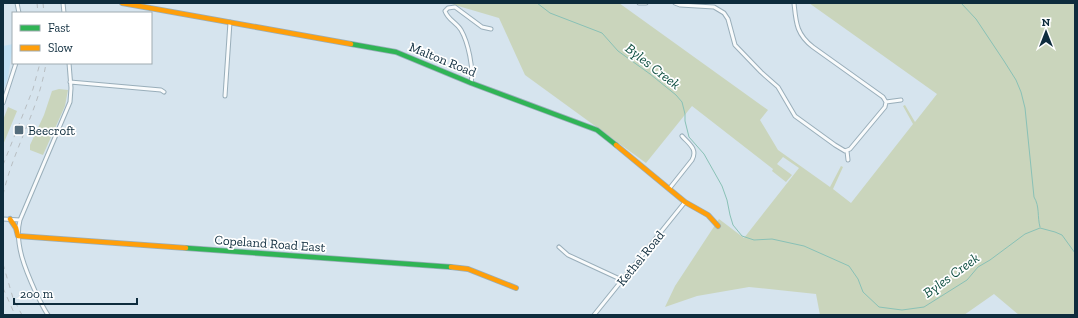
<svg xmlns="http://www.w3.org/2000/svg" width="1078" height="318" font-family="'Zilla Slab',serif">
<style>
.built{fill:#c0e0f4}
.green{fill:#cad5bc}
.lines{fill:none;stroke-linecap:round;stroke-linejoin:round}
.stream{stroke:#89c1b6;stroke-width:1}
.street-casing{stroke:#99aeba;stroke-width:5}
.fast-casing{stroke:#99aeba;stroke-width:6}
.slow-casing{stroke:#99aeba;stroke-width:6}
.street{stroke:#f9fbfc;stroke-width:3}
.fast{stroke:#30b455;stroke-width:4.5}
.slow{stroke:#ff9f0a;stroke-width:4.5}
.rail{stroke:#b8bec2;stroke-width:1;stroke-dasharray:5 5;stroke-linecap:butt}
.poi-dot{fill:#546c7b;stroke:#fff;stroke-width:1.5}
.labels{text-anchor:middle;stroke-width:3.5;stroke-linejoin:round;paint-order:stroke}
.street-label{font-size:13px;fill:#0e2c3d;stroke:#fff}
.poi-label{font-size:13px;fill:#0e2c3d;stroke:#fff;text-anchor:start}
.water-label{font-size:14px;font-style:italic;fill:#0d4e40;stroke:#fff}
</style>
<rect width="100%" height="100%" fill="#d6e4ee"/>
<!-- built -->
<path class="built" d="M13 44 8 78 3 91V46Z"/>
<!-- green -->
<path class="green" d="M448 3H619L768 110 760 120 778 150 830 187 841 166 843 167 833 189 851 203 913 124 903 106 905 105 915 122 937 94 809 3H1075V315H1019L994 294 964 315H820L816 294 749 287 697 296 665 307 675 286 719 219 744 238 799 168 783 157 777 164 792 175 786 182 772 171 773 169 692 106 646 163 525 75 499 18Z
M59 89 68 90 65 106 43 155 30 150V145L44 115 52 91Z
M8 107 17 111 3 145V120Z"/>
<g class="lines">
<!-- stream -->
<path class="stream" d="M537 3 550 13 602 33 618 51 650 74 676 95 682 102 685 114V121L689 137 704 154 722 186 727 200 730 215 733 225 742 236 754 240 772 239 804 246 849 266 858 279 863 292 879 307 902 310 924 307 967 280 978 267 990 260 1025 234 1040 228 1055 232 1062 235 1075 253
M961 3 976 19 1004 61 1016 80 1021 92 1025 108 1034 197C1040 207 1037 216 1040 227"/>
<defs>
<path id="street" d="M17 3 19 13
M63 3 64 13
M639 3H646
M675 3 680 5 714 7 724 13 728 19 735 45 761 72 778 87 795 116 835 145 845 151 850 149 885 107 886 102 883 97 813 47C796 34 796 22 794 3
M70 82 161 90 164 92
M471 83C474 69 468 42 461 30 456 22 448 20 445 11L448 8 455 7 482 27 491 29
M225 96 230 22
M886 102 901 100
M3 103 16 63
M847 151 848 160
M669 189 692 160C698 149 689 144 682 136
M3 219 20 220
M559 247 568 255 622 280
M48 315C43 308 40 300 36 293 26 271 14 244 20 220L70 102 71 88 69 63
M594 315 685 202"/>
<path id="fast" d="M351 44 396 52 471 83 597 130 616 145
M186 248 451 267"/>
<path id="slow" d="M122 3 351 44
M616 145 685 202 708 215 718 226
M10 219 16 228 18 236 186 248
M451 267 468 269 516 288"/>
</defs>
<!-- street casing -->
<use href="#street" class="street-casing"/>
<!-- fast casing -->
<use href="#fast" class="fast-casing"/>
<!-- slow casing -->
<use href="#slow" class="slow-casing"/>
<!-- street -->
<use href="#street" class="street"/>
<!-- fast -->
<use href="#fast" class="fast"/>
<!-- slow -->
<use href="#slow" class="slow"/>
<!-- rail -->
<path class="rail" d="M37 3 38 13
M43 3 44 13
M3 165 33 89 40 63
M3 195C13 149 39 110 46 63
M3 264 13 298 22 315
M3 288 15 315"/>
</g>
<!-- markers -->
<rect class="poi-dot" x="14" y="125" width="10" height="10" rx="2"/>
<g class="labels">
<!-- street labels -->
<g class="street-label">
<text transform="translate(443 59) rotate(22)" y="5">Malton Road</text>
<text transform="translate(270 243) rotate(4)" y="5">Copeland Road East</text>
<text transform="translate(640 258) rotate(-51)" y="5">Kethel Road</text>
</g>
<!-- poi labels -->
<g class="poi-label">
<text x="28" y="135">Beecroft</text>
</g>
<!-- water labels -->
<g class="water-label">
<text transform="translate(653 66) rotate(38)" y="5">Byles Creek</text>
<text transform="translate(951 275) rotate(-36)" y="5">Byles Creek</text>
</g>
</g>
<!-- border -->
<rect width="1078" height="318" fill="none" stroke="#0e2c3d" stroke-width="8"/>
<!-- legend -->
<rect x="12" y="12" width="140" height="52" fill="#ffffff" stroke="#9fabb1"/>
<rect x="20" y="25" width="20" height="6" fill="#30b455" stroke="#9fabb1"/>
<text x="48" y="32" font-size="12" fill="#0e2c3d">Fast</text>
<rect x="20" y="45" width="20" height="6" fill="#ff9f0a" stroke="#9fabb1"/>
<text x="48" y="52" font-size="12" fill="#0e2c3d">Slow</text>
<!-- north arrow -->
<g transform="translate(1046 32)" stroke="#ffffff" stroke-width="3" paint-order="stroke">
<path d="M0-3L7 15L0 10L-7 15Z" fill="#0e2c3d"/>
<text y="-6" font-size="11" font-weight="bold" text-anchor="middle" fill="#0e2c3d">N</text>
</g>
<!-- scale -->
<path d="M14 298v6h123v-6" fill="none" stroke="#0e2c3d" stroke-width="2"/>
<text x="20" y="298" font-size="12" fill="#0e2c3d" stroke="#ffffff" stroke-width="3" paint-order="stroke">200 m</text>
</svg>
